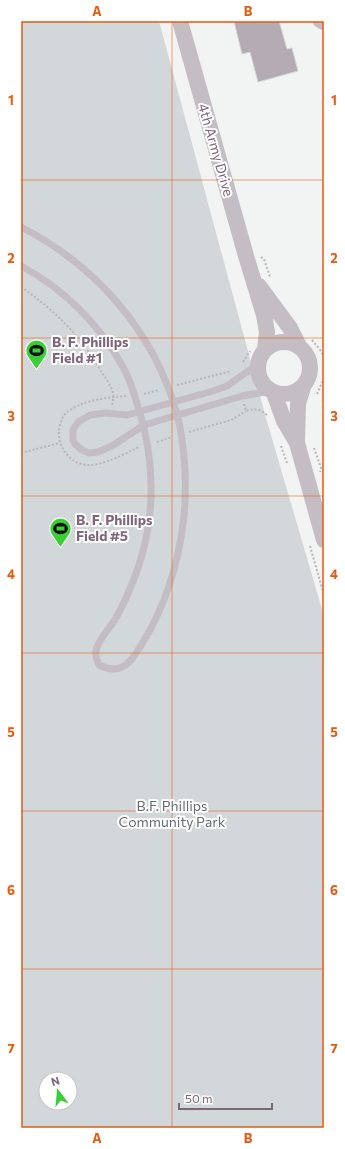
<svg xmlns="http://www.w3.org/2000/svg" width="345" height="1149" font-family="Commissioner,sans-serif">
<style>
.green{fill:#d2d8da;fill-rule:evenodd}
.building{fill:#b5abb4;stroke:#d3d5d5}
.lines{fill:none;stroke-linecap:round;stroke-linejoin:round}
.path{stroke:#bab5b9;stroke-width:2;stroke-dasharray:2 2;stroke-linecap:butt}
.service{stroke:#c4bdc3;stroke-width:7}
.minor{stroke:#c4bdc3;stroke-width:13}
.tertiary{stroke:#c4bdc3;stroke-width:16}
.grid{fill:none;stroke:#e8590c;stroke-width:1;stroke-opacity:0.55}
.labels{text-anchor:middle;stroke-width:4;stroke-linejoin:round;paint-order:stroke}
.street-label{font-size:14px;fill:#7e667a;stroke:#fff}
.poi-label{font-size:14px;font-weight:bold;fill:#7e667a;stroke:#fff;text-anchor:start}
.park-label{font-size:14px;fill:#646d76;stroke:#fff}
.neatline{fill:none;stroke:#e8590c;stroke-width:1.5}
.grid-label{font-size:13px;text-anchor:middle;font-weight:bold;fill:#e8590c}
</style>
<rect width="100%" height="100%" fill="#f1f4f3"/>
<!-- green -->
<path class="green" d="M21 21H159L266 418 324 616V1128H21ZM46 1079H70V1103H46Z"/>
<!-- building -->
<path class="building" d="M234 21H279L287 49 292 48 298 71 258 82 250 52 242 54Z"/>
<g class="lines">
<!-- path -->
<path class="path" d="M261 257 264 259 270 277
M21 287C54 309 81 337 101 371 105 377 111 386 113 393 114 396 113 402 112 405
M312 340 321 351 324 357
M243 362 250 351
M177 385 231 371
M144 394 159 390
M317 394 324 378
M126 396C108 397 78 401 65 414 63 416 62 419 61 422 53 441 68 466 90 465 107 464 124 454 139 447
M244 404 246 411C254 408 260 409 267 415
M189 432 231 420 246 411
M157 442 172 437
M281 446 287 463
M314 448 321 468 320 472
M21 453 60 443
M310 546 324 595"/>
<!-- service -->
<path class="service" d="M21 227C97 266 154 332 177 414 185 445 187 485 184 516 179 562 165 608 140 647 135 654 131 663 122 667 114 671 107 669 99 665 97 661 95 656 96 651 97 641 111 627 116 618 125 602 132 585 138 568 156 515 155 459 138 407 134 393 130 379 123 367 100 325 63 288 21 266
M258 364 227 386 213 391 127 415 106 413 90 415 78 422 73 430V440L75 444 82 450 89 453 98 452 112 446 144 425 242 396 271 391"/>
<!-- minor -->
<path class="minor" d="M319 21 324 24"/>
<!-- tertiary -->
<path class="tertiary" d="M180 21 246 256 264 315 267 332 265 350
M259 286 290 328 299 346
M258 368a26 26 0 1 1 52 0a26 26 0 1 1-52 0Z
M274 393 284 421 297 443 324 540
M297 441 298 404 303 387"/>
</g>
<!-- grid -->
<path class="grid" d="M172 21V1128M21 180H324M21 338H324M21 496H324M21 653H324M21 811H324M21 969H324"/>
<!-- icons -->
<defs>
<symbol id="stadium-pin" viewBox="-11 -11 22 30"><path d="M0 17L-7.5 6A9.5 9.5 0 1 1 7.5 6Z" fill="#3acf36" stroke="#fff"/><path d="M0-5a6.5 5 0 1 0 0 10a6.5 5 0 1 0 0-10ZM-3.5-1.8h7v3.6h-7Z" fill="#111"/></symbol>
</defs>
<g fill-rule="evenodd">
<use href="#stadium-pin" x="24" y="338" width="25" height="34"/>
<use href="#stadium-pin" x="48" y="516" width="25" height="34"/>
</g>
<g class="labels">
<!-- street labels -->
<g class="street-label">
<text transform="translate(216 150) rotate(74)" y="5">4th Army Drive</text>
</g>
<!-- poi labels -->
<g class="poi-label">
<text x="52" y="347">B. F. Phillips<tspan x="52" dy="16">Field #1</tspan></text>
<text x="76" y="525">B. F. Phillips<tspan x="76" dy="16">Field #5</tspan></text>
</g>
<!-- park labels -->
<g class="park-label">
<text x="172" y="811">B.F. Phillips<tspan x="172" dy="16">Community Park</tspan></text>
</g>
</g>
<!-- border -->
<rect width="345" height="1149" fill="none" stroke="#ffffff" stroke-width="44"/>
<!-- north arrow -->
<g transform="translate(58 1091) rotate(344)"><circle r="19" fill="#ffffff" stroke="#cbc2ca"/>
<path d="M0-3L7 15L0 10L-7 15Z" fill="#3acf36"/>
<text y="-6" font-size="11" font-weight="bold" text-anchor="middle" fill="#7e667a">N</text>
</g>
<!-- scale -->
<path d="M179 1103v6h93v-6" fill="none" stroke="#7e667a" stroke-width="2"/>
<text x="185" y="1103" font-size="12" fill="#7e667a" stroke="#ffffff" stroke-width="3" paint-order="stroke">50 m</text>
<rect x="22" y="22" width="301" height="1105" class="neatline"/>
<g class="grid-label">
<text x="97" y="16">A</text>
<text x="248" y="16">B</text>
<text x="11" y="105">1</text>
<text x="334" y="105">1</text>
<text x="11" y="263">2</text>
<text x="334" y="263">2</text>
<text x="11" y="421">3</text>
<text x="334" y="421">3</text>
<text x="11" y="579">4</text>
<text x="334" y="579">4</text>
<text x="11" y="737">5</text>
<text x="334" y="737">5</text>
<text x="11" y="895">6</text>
<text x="334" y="895">6</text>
<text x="11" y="1053">7</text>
<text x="334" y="1053">7</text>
<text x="97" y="1143">A</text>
<text x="248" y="1143">B</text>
</g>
</svg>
